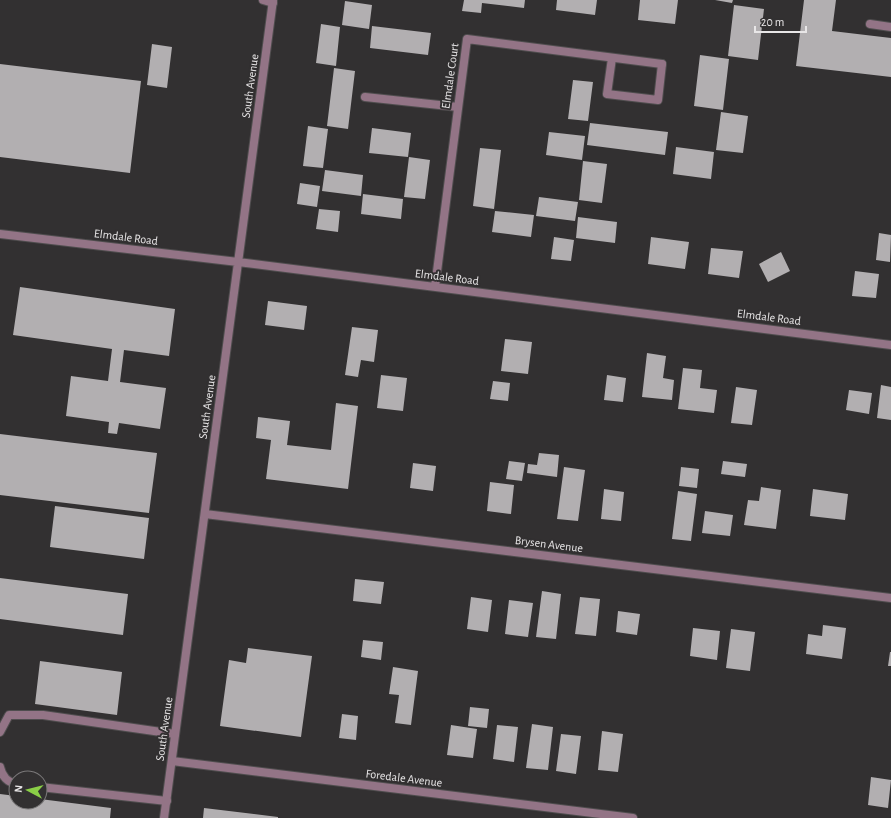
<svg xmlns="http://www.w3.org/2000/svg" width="891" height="818" font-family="'Alegreya Sans',sans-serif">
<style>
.building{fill:#b2afb1}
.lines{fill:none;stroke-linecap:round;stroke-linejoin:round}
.service-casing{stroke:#4f4d4e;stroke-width:10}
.minor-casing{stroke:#4f4d4e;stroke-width:10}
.service{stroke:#937486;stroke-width:8}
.minor{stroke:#937486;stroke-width:8}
.labels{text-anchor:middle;stroke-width:4;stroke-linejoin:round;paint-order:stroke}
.street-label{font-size:12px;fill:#e8e6e7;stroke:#323031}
</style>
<rect width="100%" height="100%" fill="#323031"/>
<!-- building -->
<path class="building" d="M464 0H525L524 8 482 3 481 13 462 11Z
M557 0H597L595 15 556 10Z
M640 0H678L675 24 638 20Z
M715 0H733L732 3Z
M804 0H836L832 31 891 38V77L796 66Z
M345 1 372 5 369 29 342 25Z
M734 5 764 9 758 60 728 56Z
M321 24 340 27 336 66 316 63Z
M372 26 431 33 428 55 370 48Z
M152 44 172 47 167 88 147 85Z
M700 55 729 59 723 110 694 106Z
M0 64 141 81 130 173 0 157Z
M334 68 355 71 348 129 327 126Z
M573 80 593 82 588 121 568 119Z
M721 112 748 116 743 153 716 150Z
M590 123 668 132 665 155 587 145Z
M308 126 328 129 323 168 303 166Z
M372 128 411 133 408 157 369 153Z
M549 132 585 136 582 160 546 155Z
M676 147 714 152 711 179 673 174Z
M480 148 501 150 494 209 473 206Z
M409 157 430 160 425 199 404 197Z
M583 161 607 164 602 203 579 200Z
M325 170 363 175 361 196 322 191Z
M300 183 320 186 317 207 297 204Z
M363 194 403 199 401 219 361 214Z
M539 197 578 202 575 221 536 216Z
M319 209 340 211 338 232 316 229Z
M495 211 534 215 531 237 492 232Z
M578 217 617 222 615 243 576 238Z
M879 233 891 235 890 262 876 260Z
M554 237 574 240 571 261 551 259Z
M651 237 689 242 685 269 648 264Z
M711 248 743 251 739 278 708 274Z
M781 252 790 271 768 282 759 264Z
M855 271 879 274 876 298 852 296Z
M20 287 175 309 169 356 124 350 120 382 166 388 160 429 119 423 117 434 108 433 109 422 66 416 71 376 108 381 112 349 13 335Z
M268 301 307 306 304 330 265 325Z
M352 327 378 330 374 362 361 360 358 377 345 375Z
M505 339 532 342 528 374 501 371Z
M647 353 666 356 663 378 674 380 672 400 642 397Z
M683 368 702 370 700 388 717 390 714 413 678 409Z
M381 375 407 378 403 411 377 408Z
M607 375 626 378 623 402 604 400Z
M493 381 510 383 508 401 490 399Z
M881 385 891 387V420L877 418Z
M736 387 757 390 752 425 731 423Z
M849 390 872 393 869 414 846 410Z
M336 403 358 406 348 489 266 479 271 440 256 438 258 417 290 421 287 445 331 450Z
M0 434 157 453 149 513 0 495Z
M539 453 559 455 557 477 527 473 528 464 537 465Z
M509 461 525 463 522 481 506 479Z
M723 461 747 464 745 477 721 474Z
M413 463 436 466 433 491 410 488Z
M564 467 585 470 578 521 557 519Z
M681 467 699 469 697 488 679 486Z
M490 482 514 485 511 514 487 511Z
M761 487 781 490 776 529 744 525 748 500 759 501Z
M604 489 624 492 621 521 601 519Z
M813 489 848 494 845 520 810 516Z
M678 491 697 494 691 541 672 539Z
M55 506 149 518 144 559 50 547Z
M705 511 733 515 730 536 702 533Z
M0 578 128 594 123 635 0 619Z
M355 579 384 582 381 604 353 601Z
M542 591 561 594 556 639 536 637Z
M471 597 492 600 488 632 467 629Z
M580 597 600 599 596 636 575 634Z
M509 600 533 603 528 637 505 634Z
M618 611 640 614 637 635 616 632Z
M823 625 846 628 842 659 806 654 808 634 822 636Z
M693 628 720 631 717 660 690 656Z
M731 629 755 632 750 671 726 668Z
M363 640 383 642 381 660 361 657Z
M248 648 312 656 301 737 220 726 229 660 246 663Z
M890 652H891V666H888Z
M40 661 122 672 117 715 35 704Z
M393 667 418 671 411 725 395 723 399 695 389 694Z
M470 707 489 709 487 728 468 726Z
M342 714 358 716 356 740 339 738Z
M532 724 553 727 548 770 526 768Z
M451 725 477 729 473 758 447 755Z
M497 725 518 727 514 762 493 759Z
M602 731 623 734 618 772 598 770Z
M561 734 581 736 576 774 556 771Z
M871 777 891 780 888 808 868 805Z
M0 794 16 796V802H40V799L111 808 110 818H0Z
M204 808 278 817V818H203Z"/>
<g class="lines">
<defs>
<path id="service" d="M263 0 273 3
M870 24 891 27
M612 58 607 94 658 100 662 64
M365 97 458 107
M0 732 9 715H43L175 734
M0 767C2 776 7 782 16 784
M40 787 167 801"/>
<path id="minor" d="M0 234 238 262 891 345
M435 287 467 39 662 64
M205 514 891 598
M172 761 633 818
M164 818 273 0"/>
</defs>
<!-- service casing -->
<use href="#service" class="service-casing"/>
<!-- minor casing -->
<use href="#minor" class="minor-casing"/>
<!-- service -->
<use href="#service" class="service"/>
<!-- minor -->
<use href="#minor" class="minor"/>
</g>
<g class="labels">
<!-- street labels -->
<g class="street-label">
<text transform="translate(450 76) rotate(-82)" y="4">Elmdale Court</text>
<text transform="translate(250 86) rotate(-82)" y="4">South Avenue</text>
<text transform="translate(126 237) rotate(7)" y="4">Elmdale Road</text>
<text transform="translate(447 277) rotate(7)" y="4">Elmdale Road</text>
<text transform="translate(769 317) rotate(7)" y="4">Elmdale Road</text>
<text transform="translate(207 407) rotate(-82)" y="4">South Avenue</text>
<text transform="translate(549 544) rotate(7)" y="4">Brysen Avenue</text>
<text transform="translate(164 729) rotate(-82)" y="4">South Avenue</text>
<text transform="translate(404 778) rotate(7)" y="4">Foredale Avenue</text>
</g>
</g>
<!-- north arrow -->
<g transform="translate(28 790) rotate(277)"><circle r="19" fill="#323031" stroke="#7b797a"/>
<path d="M0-3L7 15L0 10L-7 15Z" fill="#8ace47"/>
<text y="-6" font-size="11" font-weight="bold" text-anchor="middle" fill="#e8e6e7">N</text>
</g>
<!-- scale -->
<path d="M755 26v6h51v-6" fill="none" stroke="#e8e6e7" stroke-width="2"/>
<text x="761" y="26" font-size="12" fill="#e8e6e7" stroke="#323031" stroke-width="3" paint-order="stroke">20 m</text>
</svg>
